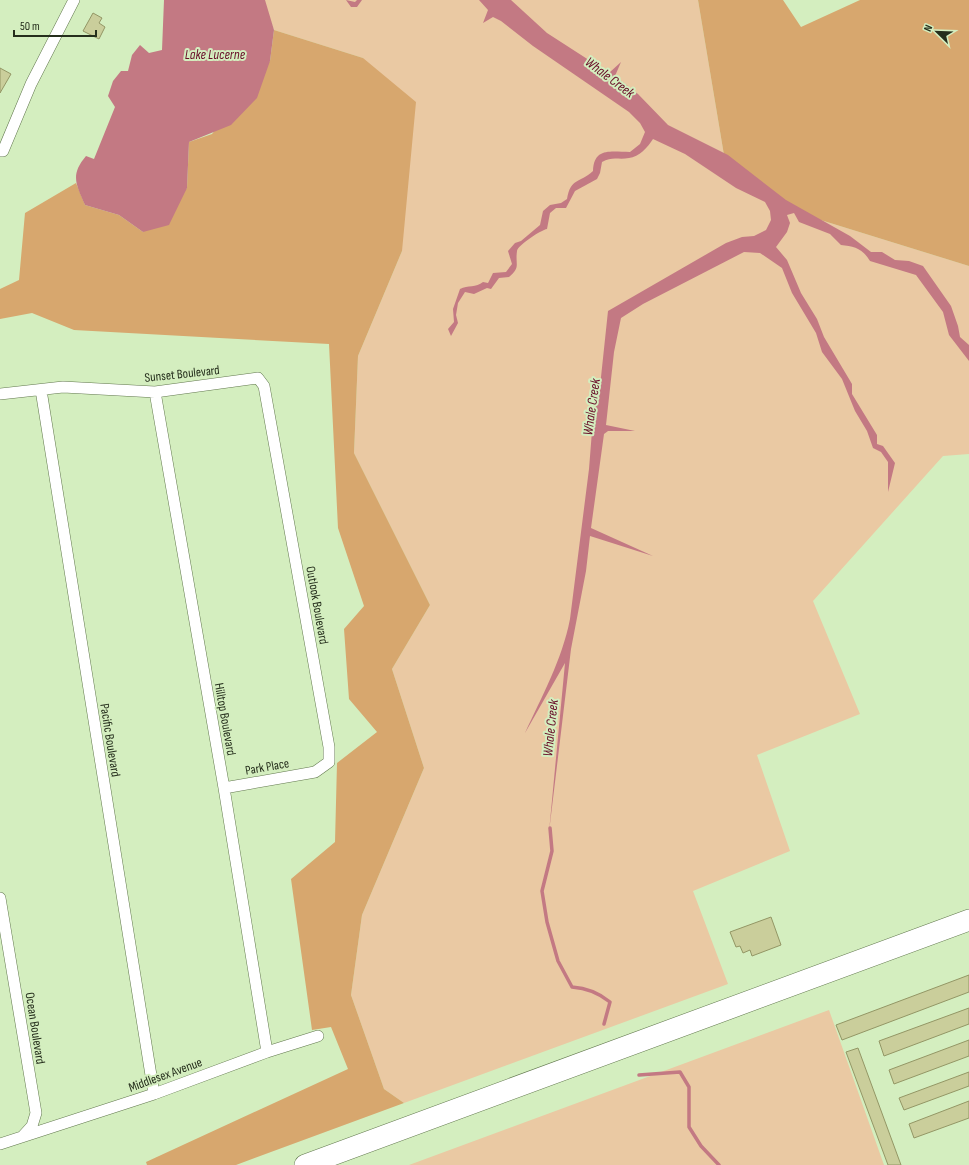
<svg xmlns="http://www.w3.org/2000/svg" width="969" height="1165" font-family="'Sofia Sans Condensed',sans-serif">
<style>
.green{fill:#eac9a3}
.forest{fill:#d7a76e}
.water{fill:#c37983}
.lines{fill:none;stroke-linecap:round;stroke-linejoin:round}
.stream{stroke:#c37983;stroke-width:3.5}
.building{fill:#cace9b;stroke:#939665}
.street-casing{stroke:#62784e;stroke-width:12}
.highway-casing{stroke:#62784e;stroke-width:22}
.street{stroke:#fff;stroke-width:11}
.highway{stroke:#fff;stroke-width:21}
.labels{text-anchor:middle;stroke-width:4;stroke-linejoin:round;paint-order:stroke}
.street-label{font-size:13px;fill:#252e1c;stroke:#d4eebf}
.water-label{font-size:14px;font-style:italic;fill:#670b27;stroke:#d4eebf}
</style>
<rect width="100%" height="100%" fill="#d4eebf"/>
<!-- green -->
<path class="green" d="M263 0H698L724 155 798 213 969 266V454L943 456 813 601 860 714 757 755 790 851 693 891 728 984 404 1103 384 1089 351 995 362 915 424 768 392 669 430 605 354 453 358 356 402 251 363 58 274 30Z
M829 1010 884 1165H409Z"/>
<!-- forest -->
<path class="forest" d="M698 0H783L801 27 860 0H969V266L798 213 724 155Z
M274 30 363 58 416 102 402 251 358 356 354 453 430 605 392 669 424 768 362 915 351 995 384 1089 404 1103 236 1165H147L146 1162 348 1069 331 1027 312 1030 291 879 335 842 337 763 377 732 349 699 344 629 364 606 338 528 329 344 74 330 32 313 0 319V289L19 280 25 213 76 183 85 205 119 215 143 232 187 188 189 142 212 134 270 61Z"/>
<!-- water -->
<path class="water" d="M164 0H265L274 30 270 61 257 98 231 125 189 142 187 188 169 225 143 232 119 215 85 205C76 184 70 175 86 156L94 159 115 107 108 96 113 81 121 71H128L132 55 140 45 149 53 162 50Z
M346 0 355 2 357 0H362L357 7H351Z
M479 0H511L547 33 609 73 621 62 615 76 638 94 668 125 728 155 786 200 850 236 871 252H882L895 260 909 261 923 266 951 306 958 326 960 337 969 345V361L949 335 943 312 916 275 870 261C863 249 854 246 841 245L830 234 799 222 794 213 787 215 790 223 787 232 776 247 787 260 801 293 817 319 824 337 852 384V394L877 435V444L883 446 895 463 888 492V462L881 452 873 448 867 431 855 411 842 379 822 352 816 333 792 293 782 268 760 253 744 252 643 304 621 318 614 352 606 425 635 431H608L604 434 591 528 653 556 590 536 586 571 571 649 549 832 565 663 525 733C542 696 562 660 570 619L589 469 592 431 583 427 593 423 601 377 608 311 726 243 742 237 754 236 766 230 771 220 770 211 765 202 736 188 685 154 653 139C648 147 639 157 629 158 618 160 612 156 602 162L600 173 597 179 575 191 566 208H556L550 213 547 229C541 230 518 245 517 251 515 265 521 267 509 277L499 278 491 289 487 288 474 294 465 292 458 303 456 315 458 323 451 336 448 329 454 322 453 309 460 289C468 285 476 288 483 282L488 283 493 273 506 272 512 264 508 251 515 243 521 241 540 225 543 211 550 205 561 203 567 199C571 177 579 184 593 171 594 147 611 152 630 152L640 144 645 132 640 123 629 112 533 46 501 21 493 17 483 23 488 10Z"/>
<g class="lines">
<!-- stream -->
<path class="stream" d="M550 828 552 851 542 891 547 922 558 961 572 987C587 988 599 993 610 1002L604 1024
M639 1075 680 1072 689 1087V1127L701 1146 719 1165"/>
</g>
<!-- building -->
<path class="building" d="M93 13 102 18 99 23 105 27 99 39 83 31Z
M0 68 11 74 0 93Z
M771 917 781 945 752 956 750 950 743 953 740 946 736 947 730 932Z
M969 975V992L842 1040 836 1025Z
M969 1008V1024L884 1056 879 1041Z
M969 1040V1056L894 1084 889 1070Z
M858 1048 901 1165H888L846 1052Z
M969 1072V1086L904 1110 899 1098Z
M969 1101V1118L914 1138 909 1124Z"/>
<g class="lines">
<defs>
<path id="street" d="M0 151H3L31 84 74 0
M41 390 154 1094
M155 392 224 788 267 1052
M0 394 63 387 155 392 258 378 264 386 329 747V762L315 772 224 788
M0 898 36 1113 32 1126 22 1137
M0 1144 154 1094 267 1052 318 1036"/>
<path id="highway" d="M305 1165 969 920"/>
</defs>
<!-- street casing -->
<use href="#street" class="street-casing"/>
<!-- highway casing -->
<use href="#highway" class="highway-casing"/>
<!-- street -->
<use href="#street" class="street"/>
<!-- highway -->
<use href="#highway" class="highway"/>
</g>
<g class="labels">
<!-- street labels -->
<g class="street-label">
<text transform="translate(182 373) rotate(-6)" y="5">Sunset Boulevard</text>
<text transform="translate(318 605) rotate(80)" y="5">Outlook Boulevard</text>
<text transform="translate(226 719) rotate(80)" y="5">Hilltop Boulevard</text>
<text transform="translate(111 740) rotate(81)" y="5">Pacific Boulevard</text>
<text transform="translate(267 766) rotate(-10)" y="5">Park Place</text>
<text transform="translate(36 1028) rotate(81)" y="5">Ocean Boulevard</text>
<text transform="translate(165 1074) rotate(-20)" y="5">Middlesex Avenue</text>
</g>
<!-- water labels -->
<g class="water-label">
<text x="215" y="59">Lake Lucerne</text>
<text transform="translate(610 77) rotate(37)" y="5">Whale Creek</text>
<text transform="translate(591 407) rotate(-82)" y="5">Whale Creek</text>
<text transform="translate(550 728) rotate(-84)" y="5">Whale Creek</text>
</g>
</g>
<!-- north arrow -->
<g transform="translate(937 32) rotate(293)" stroke="#d4eebf" stroke-width="3" paint-order="stroke">
<path d="M0-3L7 15L0 10L-7 15Z" fill="#252e1c"/>
<text y="-6" font-size="11" font-weight="bold" text-anchor="middle" fill="#252e1c">N</text>
</g>
<!-- scale -->
<path d="M14 30v6h82v-6" fill="none" stroke="#252e1c" stroke-width="2"/>
<text x="20" y="30" font-size="12" fill="#252e1c" stroke="#d4eebf" stroke-width="3" paint-order="stroke">50 m</text>
</svg>
